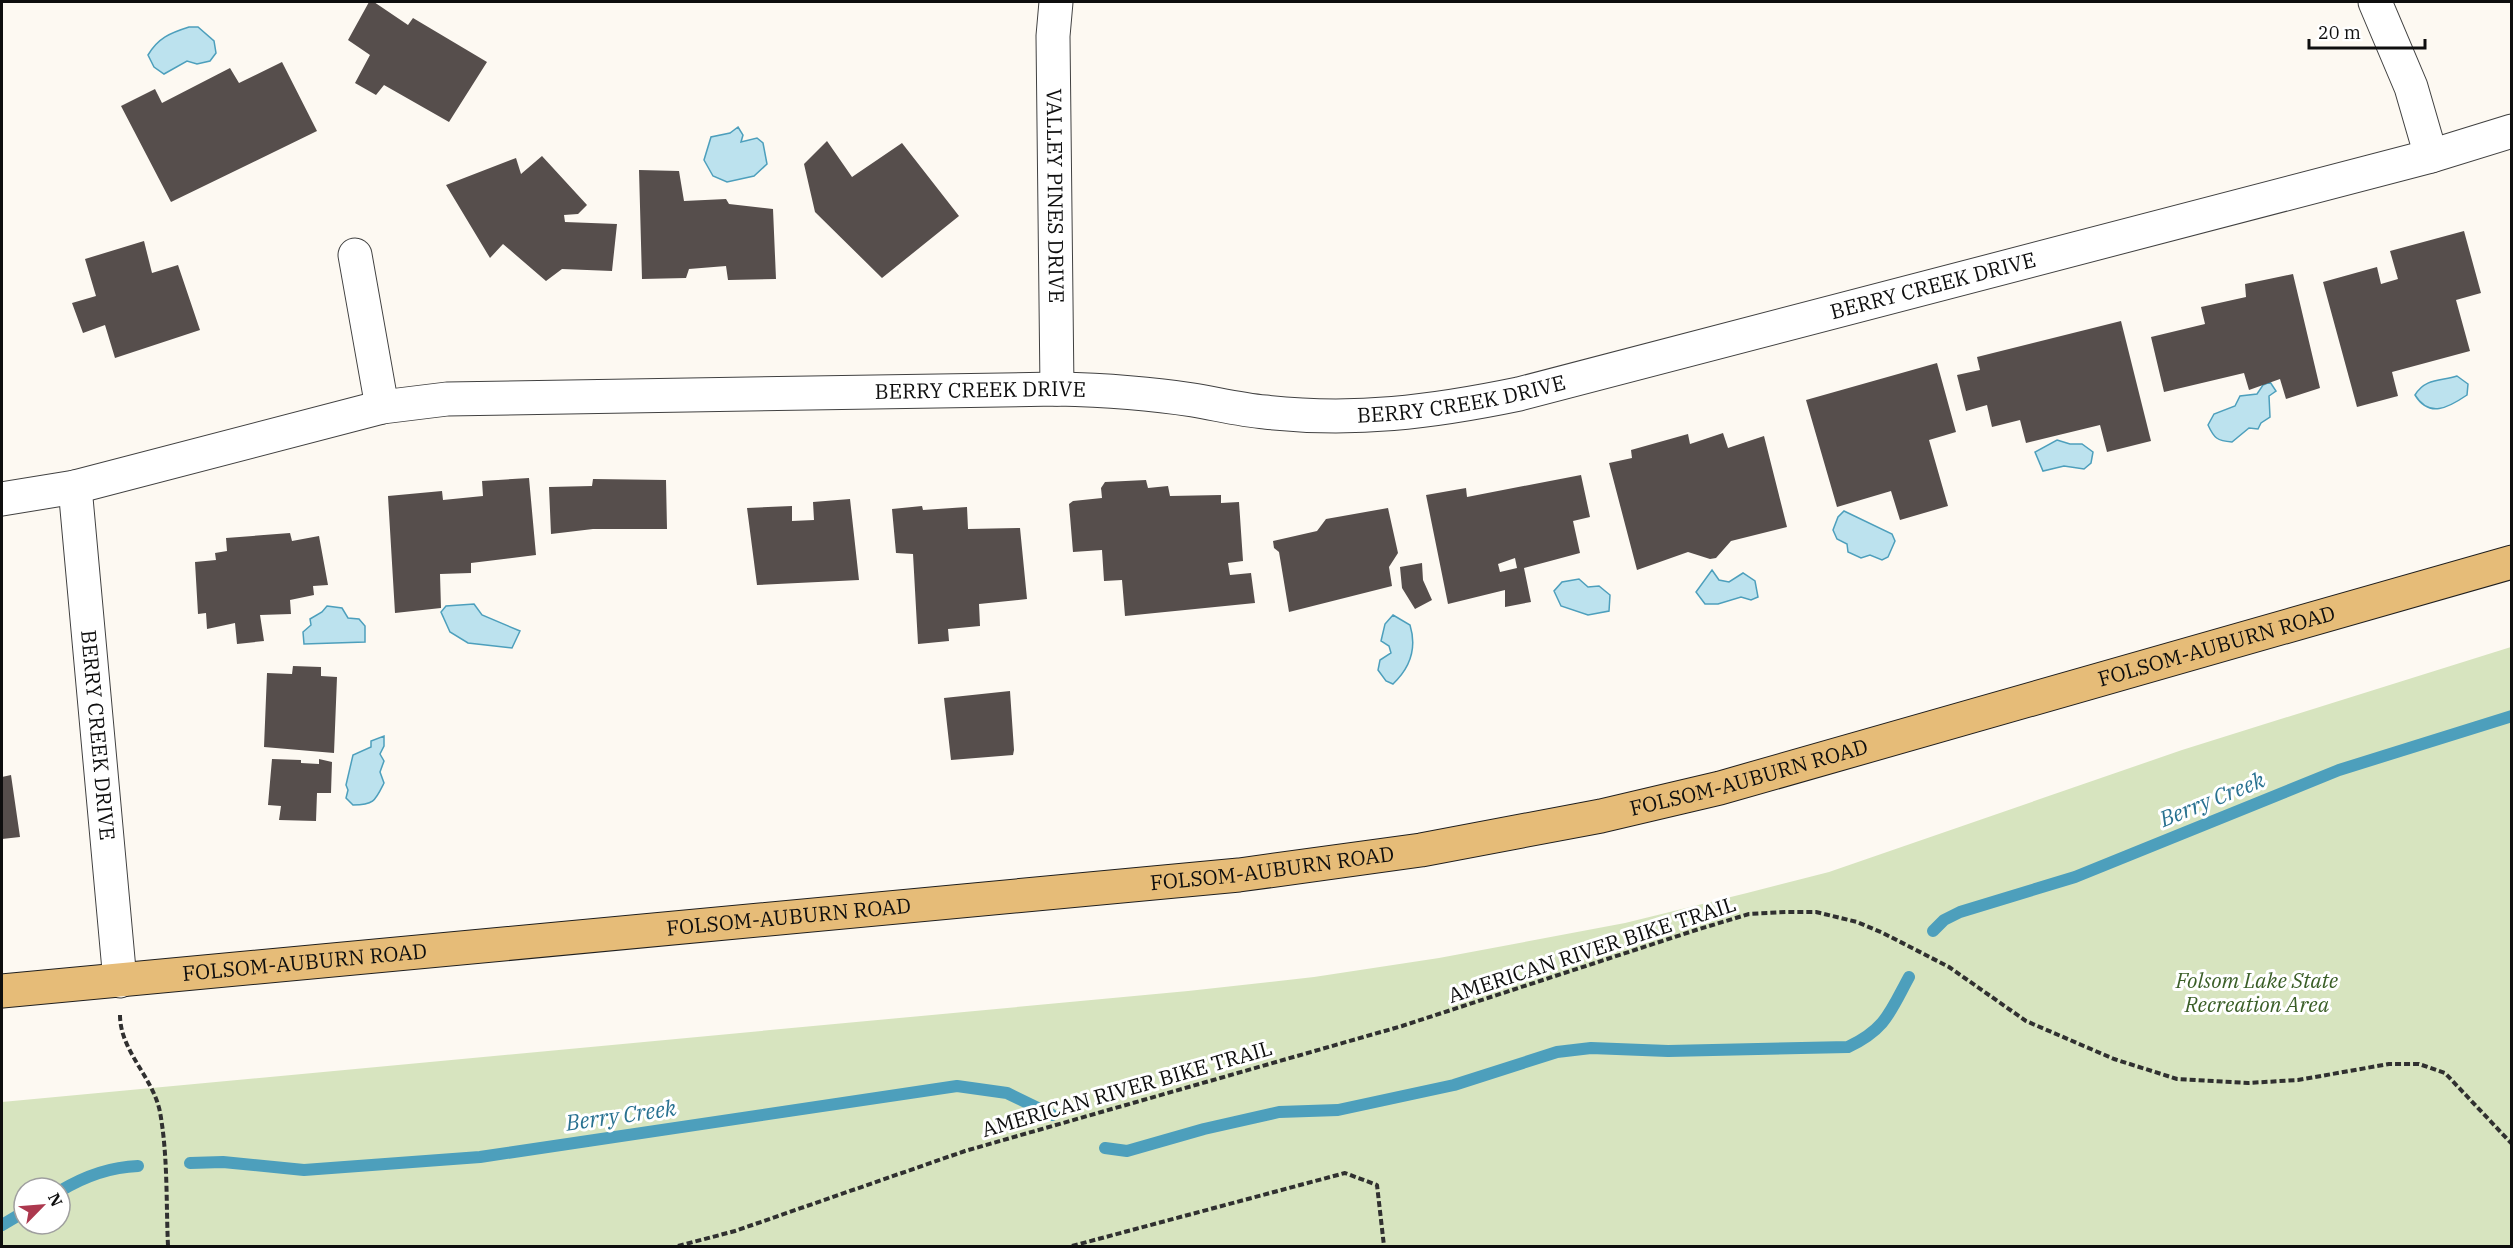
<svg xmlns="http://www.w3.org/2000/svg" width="2513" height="1248" font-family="'IBM Plex Serif',serif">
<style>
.green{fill:#d7e4bf;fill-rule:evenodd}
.water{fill:#bce2ee;stroke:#4d9fbc;stroke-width:1.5}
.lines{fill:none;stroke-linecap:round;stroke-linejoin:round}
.stream{stroke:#4d9fbc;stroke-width:12}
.building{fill:#564e4c;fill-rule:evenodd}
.minor-casing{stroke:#414141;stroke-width:35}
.primary-casing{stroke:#1f1f1f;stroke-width:35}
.path{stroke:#303030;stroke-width:4;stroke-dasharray:6 3;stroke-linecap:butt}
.minor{stroke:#fff;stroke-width:33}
.primary{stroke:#e6bc78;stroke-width:33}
.labels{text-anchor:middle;stroke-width:6;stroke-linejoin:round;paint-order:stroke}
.street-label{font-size:21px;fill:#0e0e0e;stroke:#fff}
.park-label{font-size:21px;font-style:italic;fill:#3a5e27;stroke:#fff}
.water-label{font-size:22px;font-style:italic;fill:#287190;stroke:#fff}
</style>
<rect width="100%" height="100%" fill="#fdf9f2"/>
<!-- green -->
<path class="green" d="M2511 647V1246H2V1102L1188 991 1314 977 1439 958 1625 923 1747 893 1829 872 2182 750ZM24 1188H60V1224H24Z"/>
<!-- water -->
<path class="water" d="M189 27H198L214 41 216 53 210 61 197 64 187 61 164 74 154 67 148 55C158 38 170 33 189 27Z
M738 127 743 135 741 142 757 138 763 143 767 164 754 176 727 182 713 176 704 160 711 137 730 133Z
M2457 376 2468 384 2467 395C2448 408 2429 418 2415 395 2425 378 2441 381 2457 376Z
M2270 382 2276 391 2269 396 2270 417 2261 423 2258 429 2249 428 2232 442C2217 441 2214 438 2208 425L2214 414 2235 406 2240 396 2257 394 2263 385Z
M2057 440 2070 444H2082L2093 452 2091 463 2084 469 2064 466 2043 471 2035 452Z
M1844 511 1892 534 1895 541 1888 557 1882 560 1870 555 1861 558 1848 552 1847 544 1837 539 1833 530 1838 517Z
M1712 570 1719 580 1729 582 1743 573 1755 581 1758 597 1751 600 1741 597 1718 604H1705L1696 592Z
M1579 579 1588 587 1599 586 1610 595 1609 611 1588 615 1561 606 1554 591 1562 582Z
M474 604 482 615 520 631 512 648 468 643 450 632 441 612 446 606Z
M327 606 342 608 348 618 359 619 365 626V642L304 644 303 632 311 625 310 619 322 612Z
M1393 615 1410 625C1417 648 1411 667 1393 684L1386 681 1378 670 1380 660 1391 653 1389 646 1381 641 1385 624Z
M384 736V746L380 754 384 761 380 772 384 783C375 801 374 805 353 805L346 798 348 790 346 785 353 755 371 747V741Z"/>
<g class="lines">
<!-- stream -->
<path class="stream" d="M1933 931 1944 920 1960 912 2075 877 2339 770 2512 716
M1105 1148 1127 1151 1204 1129 1279 1112 1338 1110 1454 1085 1557 1052 1591 1048 1668 1051 1848 1047C1886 1029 1890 1012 1909 977
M190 1163 223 1162 304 1170 480 1157 957 1086 1007 1093 1052 1115
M60 1191C85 1176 109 1167 138 1166
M2 1225 24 1212"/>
</g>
<!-- building -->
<path class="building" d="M369 2H374L408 25 413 18 487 62 449 122 384 85 376 95 355 83 370 55 348 40Z
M282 62 317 131 171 202 121 106 155 89 162 103 230 68 239 83Z
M827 141 852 177 902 143 959 216 882 278 815 212 804 164Z
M542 156 587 205 578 214 564 215 565 222 617 224 612 271 562 269 546 281 503 244 490 258 446 185 516 158 521 174Z
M639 170 679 171 684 201 726 199 729 204 773 209 776 279 728 280 726 266 689 269 686 278 642 279Z
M2464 231 2481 293 2456 300 2470 351 2392 372 2398 396 2357 407 2323 282 2377 267 2381 284 2398 279 2390 251Z
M144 241 152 273 178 265 200 330 115 358 105 325 83 333 72 303 96 296 85 259Z
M2293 274 2320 388 2286 399 2280 379 2249 390 2244 373 2164 392 2151 337 2205 324 2201 307 2246 297 2245 284Z
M2121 321 2151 441 2107 452 2100 425 2026 443 2020 420 1992 427 1987 405 1966 411 1957 375 1980 370 1977 357Z
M1937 363 1956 432 1929 440 1948 506 1900 520 1891 491 1837 507 1806 400Z
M1723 433 1728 448 1764 436 1787 527 1731 541 1716 558 1710 559 1688 552 1637 570 1609 463 1632 458 1631 450 1688 434 1690 444Z
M1581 475 1590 517 1573 521 1580 553 1524 568 1531 602 1505 607V590L1448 604 1426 495 1466 488 1467 497ZM1515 558 1517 568 1500 572 1498 564Z
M529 478 536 555 471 563V573L440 574 441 608 395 613 388 496 442 491 443 500 483 496 482 481Z
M593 479 666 480 667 529H593L551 534 549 487 592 486Z
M1146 480 1148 488 1168 486 1170 496 1221 495V503L1239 502 1243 561 1228 563 1230 575 1251 573 1255 603 1125 616 1122 580 1104 581 1102 550 1073 552 1069 504 1073 501 1102 498 1101 488 1105 482Z
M850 499 859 580 757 585 747 508 792 506V521L814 520 813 502Z
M922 506 923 510 967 507 968 529 1020 528 1027 599 979 604 980 626 948 629 949 641 918 644 913 554 896 553 892 509Z
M1388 508 1398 553 1389 567 1392 586 1289 612 1279 552 1274 548 1273 541 1317 531 1326 519Z
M290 533 292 541 319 536 328 585 313 586 314 595 290 600 291 614 260 615 264 641 237 644 235 623 207 629 206 613 198 614 195 562 216 560 215 553 227 551 226 538Z
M1422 563 1423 580 1432 600 1415 609 1402 588 1400 567Z
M293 666 321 667V676L337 677 334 753 264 747 267 673 292 674Z
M1010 691 1014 750 1013 755 951 760 944 698Z
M272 759 301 760V763L319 764V759L332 762 331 793H317L316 821 279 820 281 806 268 805Z
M11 775 20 837 2 839V777Z"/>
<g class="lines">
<defs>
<g id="minor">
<path id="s1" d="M1056 2 1053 36 1057 389"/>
<path d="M2375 2 2411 87 2431 156"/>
<path d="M355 255 382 407"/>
<path id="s2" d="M75 487 120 981"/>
<path id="s3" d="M2 499 75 487 382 407 447 399 1057 389C1103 390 1148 393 1193 400 1217 404 1241 410 1265 412 1354 422 1432 412 1519 394L2431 156 2512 131"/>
</g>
<g id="primary">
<path id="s4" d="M2 991 1239 875 1421 850 1601 816 1720 788 2512 562"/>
</g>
</defs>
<!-- minor casing -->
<use href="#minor" class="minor-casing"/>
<!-- primary casing -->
<use href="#primary" class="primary-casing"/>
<!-- path -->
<path class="path" d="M120 1015C120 1051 153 1077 160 1112 168 1156 166 1203 168 1246
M678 1246 735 1231 965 1151 1402 1026 1696 930 1749 914 1786 912H1816L1857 922 1883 933 1949 967 2026 1021 2114 1059 2177 1079 2248 1083 2298 1080 2389 1064H2419L2445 1073 2512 1144
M1072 1246 1345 1173 1377 1185 1384 1246"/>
<!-- minor -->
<use href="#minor" class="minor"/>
<!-- primary -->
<use href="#primary" class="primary"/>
</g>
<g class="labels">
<!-- street labels -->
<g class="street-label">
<text dy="7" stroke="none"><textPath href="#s1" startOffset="194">VALLEY PINES DRIVE</textPath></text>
<text dy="7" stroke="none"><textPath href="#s3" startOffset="1960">BERRY CREEK DRIVE</textPath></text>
<text dy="7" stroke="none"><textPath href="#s3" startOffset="990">BERRY CREEK DRIVE</textPath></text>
<text dy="7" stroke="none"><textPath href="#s3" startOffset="1474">BERRY CREEK DRIVE</textPath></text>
<text dy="7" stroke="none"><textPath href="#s4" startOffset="2248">FOLSOM-AUBURN ROAD</textPath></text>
<text dy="7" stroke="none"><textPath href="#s2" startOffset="249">BERRY CREEK DRIVE</textPath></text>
<text dy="7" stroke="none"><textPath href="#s4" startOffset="1762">FOLSOM-AUBURN ROAD</textPath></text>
<text dy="7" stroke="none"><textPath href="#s4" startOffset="1276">FOLSOM-AUBURN ROAD</textPath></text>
<text dy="7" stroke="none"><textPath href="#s4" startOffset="790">FOLSOM-AUBURN ROAD</textPath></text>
<text transform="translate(1592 950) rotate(-18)" y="7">AMERICAN RIVER BIKE TRAIL</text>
<text dy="7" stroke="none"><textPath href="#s4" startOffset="304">FOLSOM-AUBURN ROAD</textPath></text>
<text transform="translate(1127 1089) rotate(-16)" y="7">AMERICAN RIVER BIKE TRAIL</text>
</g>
<!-- park labels -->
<g class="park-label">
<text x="2257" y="988">Folsom Lake State<tspan x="2257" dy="24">Recreation Area</tspan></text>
</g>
<!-- water labels -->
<g class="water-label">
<text transform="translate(2212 799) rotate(-22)" y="8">Berry Creek</text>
<text transform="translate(621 1115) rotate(-8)" y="8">Berry Creek</text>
</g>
</g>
<!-- border -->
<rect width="2513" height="1248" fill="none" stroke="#0e0e0e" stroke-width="6"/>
<!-- north arrow -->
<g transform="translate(42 1206) rotate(65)"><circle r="28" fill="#ffffff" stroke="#9f9f9f" stroke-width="1.5"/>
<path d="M0-4.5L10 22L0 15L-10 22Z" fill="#ac384e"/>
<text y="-9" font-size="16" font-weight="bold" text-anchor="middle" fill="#0e0e0e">N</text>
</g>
<!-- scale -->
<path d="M2309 39v9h116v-9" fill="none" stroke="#0e0e0e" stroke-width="3"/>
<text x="2318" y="39" font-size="18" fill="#0e0e0e" stroke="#ffffff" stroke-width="4.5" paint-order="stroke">20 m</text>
</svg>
